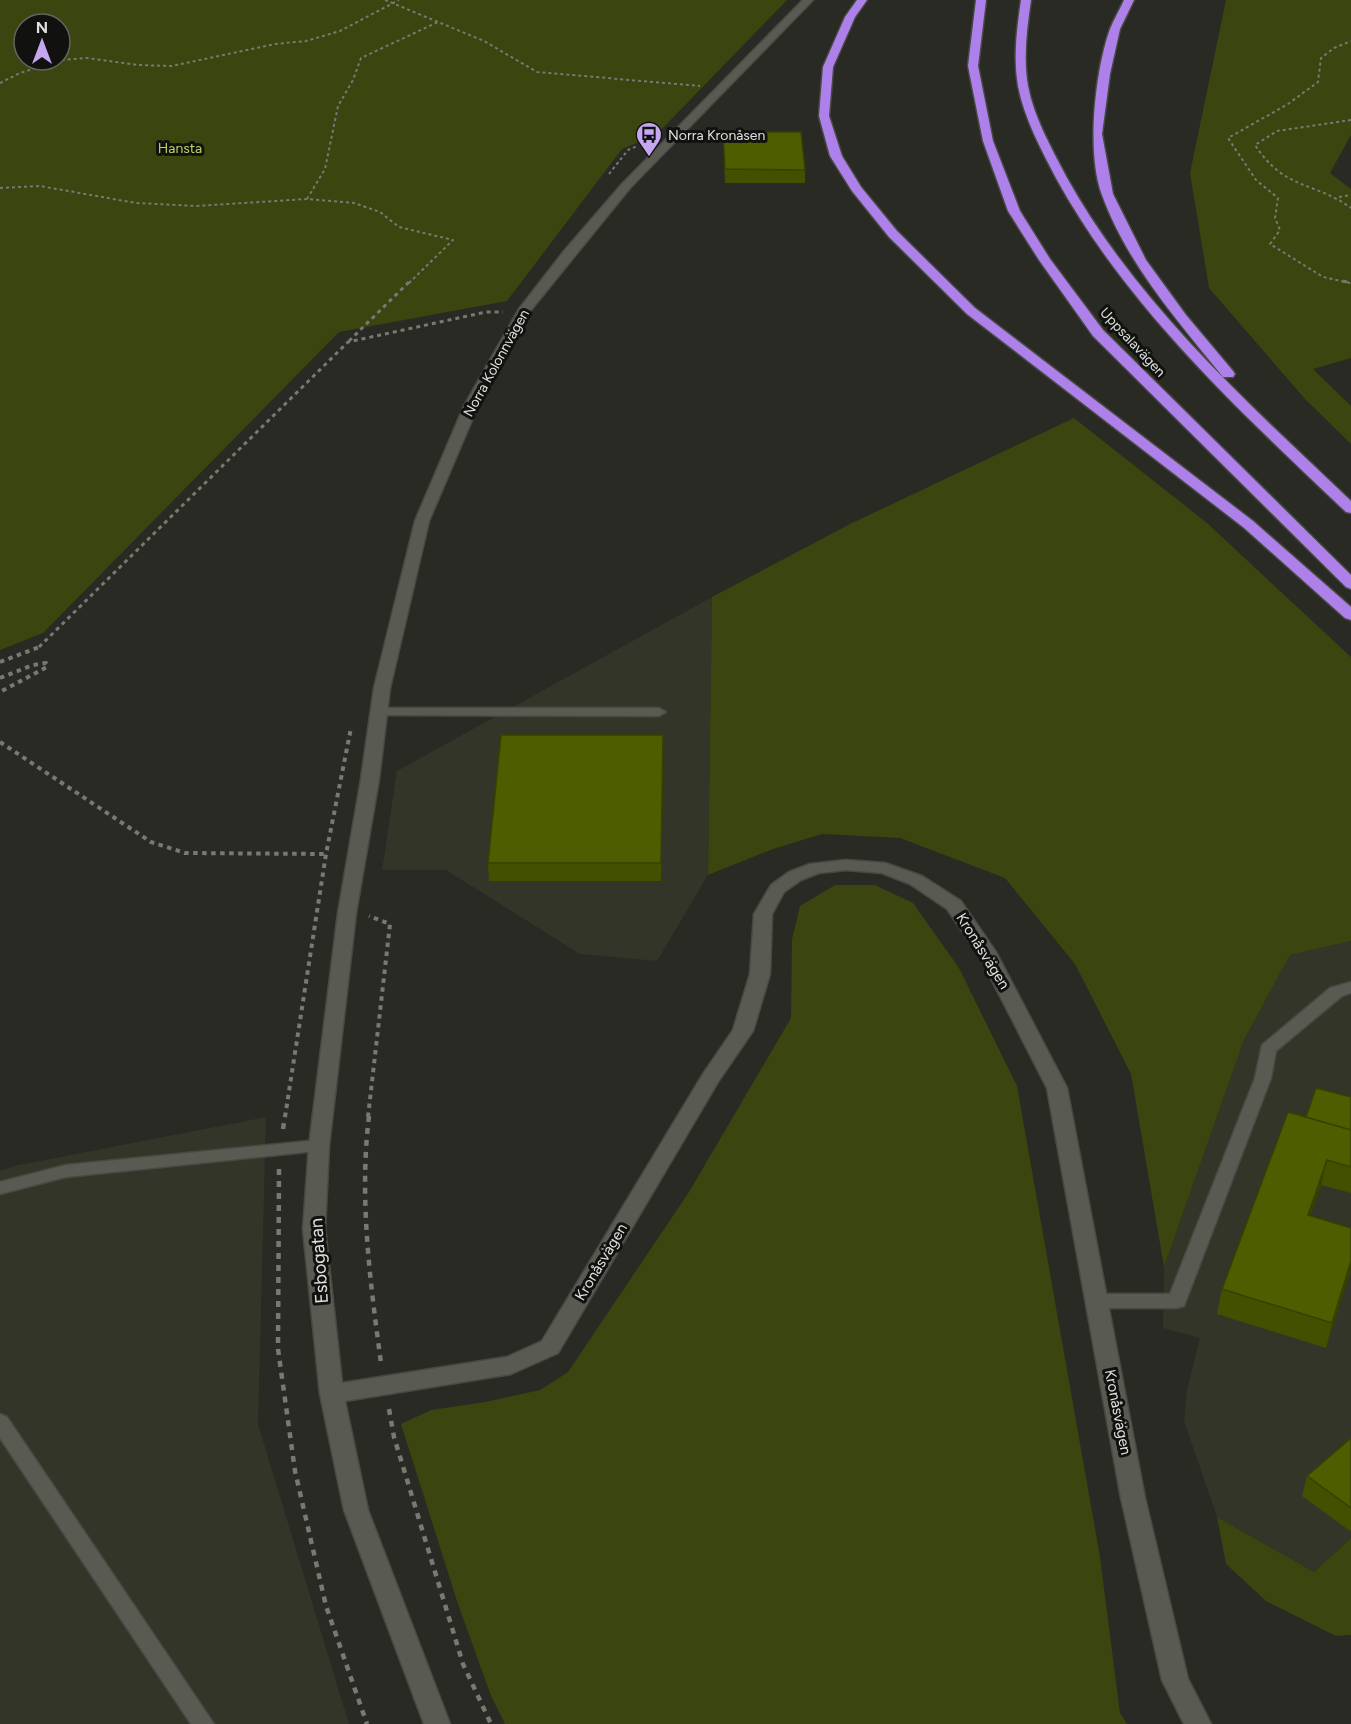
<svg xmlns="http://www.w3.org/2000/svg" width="1351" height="1724" font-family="Figtree,sans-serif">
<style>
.built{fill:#323528}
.green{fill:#3b450f;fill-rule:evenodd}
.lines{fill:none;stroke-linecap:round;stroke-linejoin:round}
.service-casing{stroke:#474942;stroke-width:3}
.minor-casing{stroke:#474942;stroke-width:3}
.motorway-casing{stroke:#474942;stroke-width:3}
.path-far3{stroke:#777972;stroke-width:2;stroke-dasharray:3 3;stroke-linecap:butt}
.path-far2{stroke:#777972;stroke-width:3;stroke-dasharray:4 4;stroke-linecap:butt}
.path-far1{stroke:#777972;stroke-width:4;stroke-dasharray:4.5 4.5;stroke-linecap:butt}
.path{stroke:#777972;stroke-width:4.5;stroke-dasharray:6 6;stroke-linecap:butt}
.service{fill:#595b53;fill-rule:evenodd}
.minor{fill:#595b53;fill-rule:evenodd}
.motorway{fill:#ae80ea;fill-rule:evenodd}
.wall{fill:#435000}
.shaded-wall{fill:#374100}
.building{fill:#4e5d00;stroke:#374100;stroke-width:1.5}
.labels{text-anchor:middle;stroke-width:6;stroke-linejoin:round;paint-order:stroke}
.far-poi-label{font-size:14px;fill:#e0e1dc;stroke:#11120f;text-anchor:start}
.far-park-label{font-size:14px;fill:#bbd266;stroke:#11120f}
.far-street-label{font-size:14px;fill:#e0e1dc;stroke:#11120f}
.street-label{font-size:15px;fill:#e0e1dc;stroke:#11120f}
.near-street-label{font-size:18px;fill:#e0e1dc;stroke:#11120f}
</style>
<rect width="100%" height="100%" fill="#282a23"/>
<!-- built -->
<path class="built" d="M712 597 708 875 657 961 580 954 446 870H382L397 771Z
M1351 941V1538L1314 1572 1217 1517 1184 1421 1187 1390 1200 1338 1163 1328 1164 1267 1244 1040 1290 955Z
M266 1117 258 1424 349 1724H0V1171L14 1166Z"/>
<!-- green -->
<path class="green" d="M0 0H787L656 135 622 149 507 301 339 332 43 633 0 650ZM24 24H60V60H24Z
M1226 0H1351V135L1330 173 1351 189V358L1313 369 1351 406V444L1305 399 1209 288 1190 173Z
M1074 418 1207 523 1351 657V941L1290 955 1244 1040 1164 1267 1131 1074 1075 964 1005 878 900 838 822 834 773 849 708 875 712 597 850 524Z
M835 885H875L913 903 959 968 1017 1086 1100 1557 1120 1713 1127 1724H505L491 1696 457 1601 401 1424 431 1410 485 1402 540 1390 568 1372 689 1192 791 1018 792 939 800 906Z
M1217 1517 1314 1572 1351 1538V1635L1336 1636 1266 1601 1226 1564Z"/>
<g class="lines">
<defs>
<path id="service" d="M380 708H659L666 712 659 716 375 715 373 712 375 709Z
M1351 982V993L1342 996 1276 1051 1271 1078 1184 1306 1177 1308H1097L1090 1306 1088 1301 1090 1296 1097 1294H1170L1255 1078 1262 1045 1330 988Z
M319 1140 325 1142 328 1146 325 1150 66 1177 0 1194V1182L66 1165Z
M0 1414 7 1417 214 1724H191L0 1438Z"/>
<path id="minor" d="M803 0H813L630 188 531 310 478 406 429 521 390 688 379 779 356 913 329 1146 325 1229 342 1383 507 1357 542 1341 703 1074 733 1030 750 974 754 914 771 885 789 872 810 864 846 860 885 863 922 876 961 901 996 952 1067 1088 1145 1498 1188 1679 1211 1724H1184L1162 1680 1121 1498 1047 1088 980 957 947 909 910 884 882 873 846 870 819 873 801 880 784 892 772 914 770 974 753 1031 718 1082 558 1353 511 1374 345 1401 368 1510 450 1724H424L344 1510 320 1394 303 1229 309 1146 338 913 361 779 374 688 415 521 464 406 519 309 564 251 622 184Z"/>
<path id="motorway" d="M857 0H867L855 17 833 67 829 116 842 156 861 187 897 231 975 308 1253 521 1351 607V620L1345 618 1243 527 967 314 889 237 852 191 830 156 819 116 823 67 845 17Z
M976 0H986L978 66 993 141 1020 211 1050 259 1103 330 1351 575V589L1346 587 1093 336 1039 260 1008 211 983 141 968 66Z
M1021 0H1031C1027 28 1023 58 1028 86 1034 118 1052 149 1067 178 1138 305 1247 402 1351 501V513L1346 512C1239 410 1128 309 1056 178 1041 149 1024 118 1018 86 1013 57 1017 28 1021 0Z
M1124 0H1134L1120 29 1110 74 1102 134 1113 194 1146 260 1186 315 1233 371 1235 374 1233 377H1223C1178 321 1127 264 1102 195 1086 153 1095 71 1110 29 1114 19 1120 9 1124 0Z"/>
</defs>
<!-- service casing -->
<use href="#service" class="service-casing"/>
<!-- minor casing -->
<use href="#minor" class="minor-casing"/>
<!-- motorway casing -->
<use href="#motorway" class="motorway-casing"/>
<!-- path-far3 -->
<path class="path-far3" d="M385 0 484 41 537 72 700 86
M0 83 20 73 62 60 87 58 138 65 172 66 275 44 306 41 340 31 399 0
M1351 120 1277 131 1255 145C1285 191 1314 181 1351 208
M609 174 628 150 637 146
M0 188 40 186 136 203 196 206 307 199 354 203 380 212 399 227 453 240 409 283
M1339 197 1351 195
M307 199 325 169 338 106 353 80 361 58 438 22
M1350 283 1323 277 1270 244 1280 230 1275 218 1278 198 1256 180 1228 138 1288 104 1318 82 1321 58 1334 48 1351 41"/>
<!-- path-far2 -->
<path class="path-far2" d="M1343 281 1351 283
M349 341 410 281
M39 647 348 342 486 312H503"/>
<!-- path-far1 -->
<path class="path-far1" d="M0 662 42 646
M0 678 33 665 46 663 47 667 0 692
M0 742 151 842 185 853 326 854
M285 1117 326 854 351 728
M368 1117 390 924 369 916"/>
<!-- path -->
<path class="path" d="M369 1116C359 1198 370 1281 381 1363
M283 1129 285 1116
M279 1169 278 1349 295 1471 326 1606 367 1724
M389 1409 394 1437 463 1664 491 1724"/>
<!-- service -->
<use href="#service" class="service"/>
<!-- minor -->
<use href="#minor" class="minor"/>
<!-- motorway -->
<use href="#motorway" class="motorway"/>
</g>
<!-- wall -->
<path class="wall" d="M723 132 805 170V183H725Z
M663 735 661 881H489L488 863Z
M1351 1097V1193L1321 1185 1310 1216 1351 1228V1268L1326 1348 1217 1314 1222 1289 1306 1117Z
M1351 1438V1530L1350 1531 1302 1496 1307 1476Z"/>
<!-- shaded-wall -->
<path class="shaded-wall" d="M1327 1160 1321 1185 1302 1240 1308 1215Z
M1351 1261V1268L1326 1348 1332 1323Z"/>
<!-- building -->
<path class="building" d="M723 132H801L805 170 725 169Z
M501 735H663L661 863H488Z
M1316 1088 1351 1097V1130L1306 1117Z
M1288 1112 1351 1130V1167L1327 1160 1308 1215 1351 1228V1261L1332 1323 1222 1289Z
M1351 1438V1508L1307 1476Z"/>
<!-- icons -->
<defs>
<symbol id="bus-pin" viewBox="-11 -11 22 30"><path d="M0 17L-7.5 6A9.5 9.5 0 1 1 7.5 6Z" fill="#c5a7f1" stroke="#11120f"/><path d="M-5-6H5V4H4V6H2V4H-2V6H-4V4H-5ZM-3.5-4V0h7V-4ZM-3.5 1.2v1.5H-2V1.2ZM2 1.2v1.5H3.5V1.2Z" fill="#111"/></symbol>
</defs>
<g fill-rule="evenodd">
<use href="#bus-pin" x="634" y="120" width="30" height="40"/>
</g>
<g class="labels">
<!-- far-poi labels -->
<g class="far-poi-label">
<text x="668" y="140">Norra Kronåsen</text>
</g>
<!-- far-park labels -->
<g class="far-park-label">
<text x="180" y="153">Hansta</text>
</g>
<!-- far-street labels -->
<g class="far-street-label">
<text transform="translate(1133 342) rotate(47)" y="5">Uppsalavägen</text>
<text transform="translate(496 363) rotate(-61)" y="5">Norra Kolonnvägen</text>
</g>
<!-- street labels -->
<g class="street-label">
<text transform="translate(983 951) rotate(58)" y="5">Kronåsvägen</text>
<text transform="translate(601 1262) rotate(-59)" y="5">Kronåsvägen</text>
<text transform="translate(1118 1412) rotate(79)" y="5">Kronåsvägen</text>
</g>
<!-- near-street labels -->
<g class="near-street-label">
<text transform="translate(319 1261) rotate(-94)" y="6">Esbogatan</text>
</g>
</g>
<!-- north arrow -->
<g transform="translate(42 42)"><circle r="28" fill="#11120f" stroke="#646561" stroke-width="1.5"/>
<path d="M0-4.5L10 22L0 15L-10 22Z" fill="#c5a7f1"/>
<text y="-9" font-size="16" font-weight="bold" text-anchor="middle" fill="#e0e1dc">N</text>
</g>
</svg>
